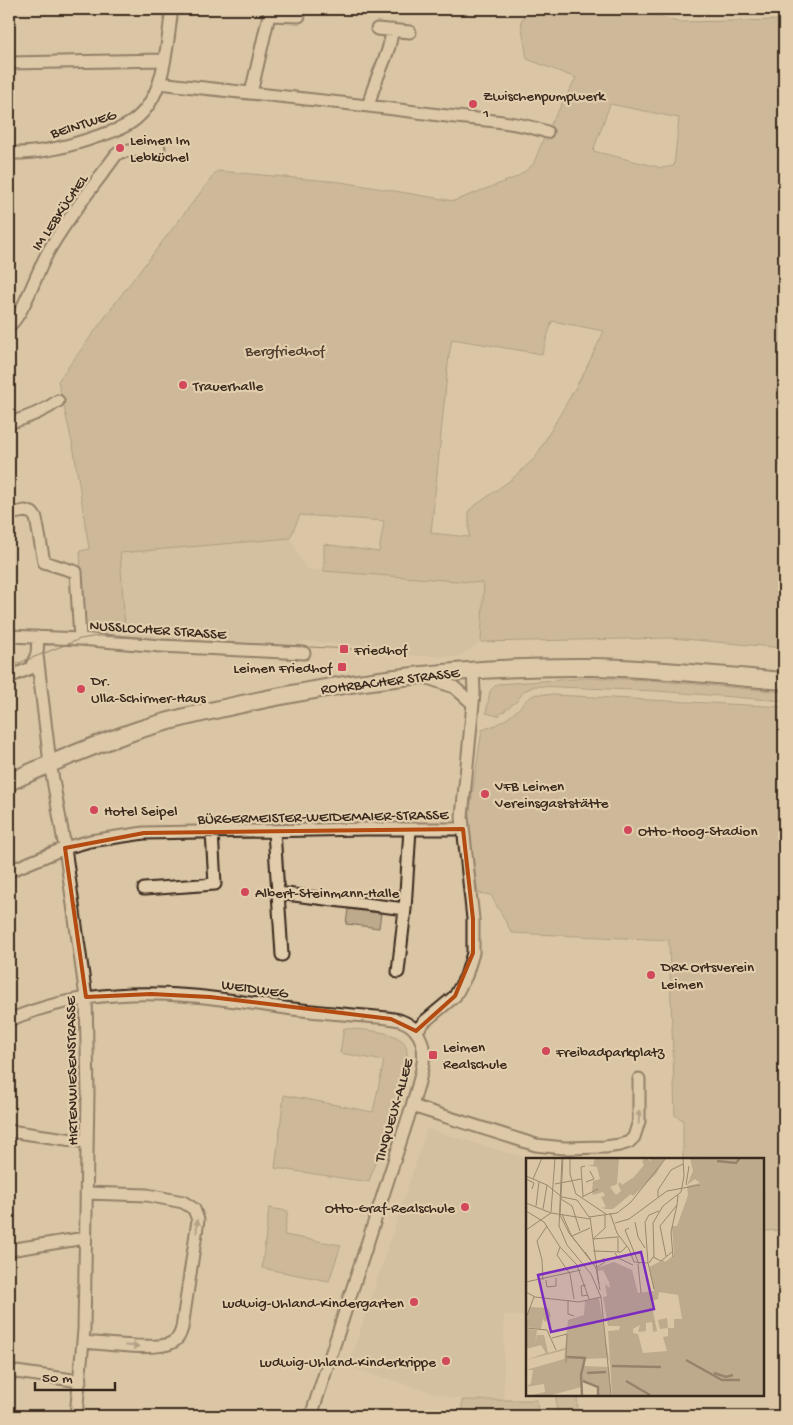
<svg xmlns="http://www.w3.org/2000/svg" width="793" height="1425" font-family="'Gochi Hand',sans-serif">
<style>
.built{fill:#cbb899}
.green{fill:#bda98c;stroke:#7c6a55;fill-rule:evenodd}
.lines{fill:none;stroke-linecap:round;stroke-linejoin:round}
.street-casing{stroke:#3b2a1e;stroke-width:15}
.secondary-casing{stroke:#3b2a1e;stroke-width:20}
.street{stroke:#e1ccab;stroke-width:11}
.secondary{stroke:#e1ccab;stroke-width:16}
.tram{stroke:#3b2a1e;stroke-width:1}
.oneway{fill:#86735d}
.marked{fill:none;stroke:#b44b11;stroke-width:4;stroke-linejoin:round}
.poi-dot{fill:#d1495b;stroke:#e1ccab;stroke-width:2}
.labels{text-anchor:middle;stroke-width:4.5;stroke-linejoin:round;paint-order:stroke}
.poi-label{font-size:15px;fill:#3b2a1e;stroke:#e1ccab;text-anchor:start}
.street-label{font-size:15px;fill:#3b2a1e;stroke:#e1ccab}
.park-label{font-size:15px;fill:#4e3d2e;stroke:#e1ccab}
.inset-river{fill:none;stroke:#97836c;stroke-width:2.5}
.inset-road{fill:none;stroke:#9a886f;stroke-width:1}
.view{fill:#7b2cbf;fill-opacity:0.15;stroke:#7b2cbf;stroke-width:2.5}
.inset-edge{fill:none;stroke:#3b2a1e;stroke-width:2.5}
</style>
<rect width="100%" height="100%" fill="#dac6a5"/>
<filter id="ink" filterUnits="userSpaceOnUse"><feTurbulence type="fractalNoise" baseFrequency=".02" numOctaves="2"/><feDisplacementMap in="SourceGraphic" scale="10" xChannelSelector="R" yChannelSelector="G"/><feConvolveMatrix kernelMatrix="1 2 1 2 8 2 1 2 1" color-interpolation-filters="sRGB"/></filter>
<g filter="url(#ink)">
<!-- built -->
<path class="built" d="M290 538 306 569 485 583 481 642 458 657 393 655 392 648 301 641 306 656 236 657 126 651 119 553Z
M427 1129 529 1159H527V1317L504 1315V1399L452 1398 348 1367Z"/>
<!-- green -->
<path class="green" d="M529 9H651L650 13 678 22 784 20V442L782 443 780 467H784V648L672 638 481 642 484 583 324 571V544L379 552 384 521 300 515 290 538 120 553 125 629 83 627 80 551 89 549 74 451 58 381 122 294 217 171 341 182 454 201 517 177 533 165 545 135 576 78 527 59 521 21ZM610 104 679 118 674 166 662 168 593 151ZM552 321 604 331 585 371 535 458 512 479 469 510V537L431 533 449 355 452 339 542 354Z
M588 678 648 680 784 692V701L657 691 535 686 524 691 517 701 498 716 486 713 490 691 497 684Z
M536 694 784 707V1230L764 1231 762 1159H683V1120L675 1115 669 940 512 933 491 895 478 893 468 822 482 730C495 726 507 720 517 710 526 701 523 701 536 694Z
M348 909 381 913 379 928 346 924Z
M344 1028C359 1030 397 1030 405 1044 407 1047 407 1052 407 1056L391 1122 377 1156 369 1182 275 1168 284 1095 373 1112 384 1061 340 1053Z
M269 1208 288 1211 284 1235 341 1245 329 1281 262 1268Z
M556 1394H577L578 1416H557Z
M462 1400H537L538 1416H462Z"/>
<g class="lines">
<defs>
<path id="street" d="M377 29 410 32
M9 63 164 60
M159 83C252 94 346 102 439 115 475 120 513 120 547 132
M251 93 269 15 299 16
M369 105C373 79 390 57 392 30
M9 153C36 154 62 148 87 140 100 135 115 132 127 125 166 103 166 48 172 9
M9 326C24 314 37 271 48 252 67 218 93 187 116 155L120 152 159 148
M9 423C27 418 43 412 58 401
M9 514 25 511 32 513 36 518 44 562 76 572 80 639
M9 636 80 639 161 646 304 653
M38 637 37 655 50 763 65 848 86 997 88 1093 84 1330 76 1416
M9 677 31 668 36 656
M425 677 454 687 472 703
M274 831 278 893 405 909 410 829
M9 871 65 848 90 841 144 833 366 829H463
M144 889 215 884 212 832
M278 893 282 955
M398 972 405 909
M9 1020C43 1006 79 997 115 995 175 990 234 1001 293 1009 317 1012 341 1014 365 1016 376 1017 388 1017 399 1020 405 1022 411 1025 415 1030 433 1050 418 1083 412 1106L311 1416
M416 1031 425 1021 455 996 466 976 473 953V919L462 817 474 693 473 670
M412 1106 536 1145 564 1148 605 1147 620 1145 629 1142 634 1137 639 1121V1079
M9 1131 87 1142
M9 1250 85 1238
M83 1342C102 1343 156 1351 171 1343 178 1340 180 1335 182 1328L198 1220 194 1209 183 1202 147 1195 86 1193
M9 1371 80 1381"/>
<path id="secondary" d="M9 782C51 763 94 745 138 730 179 717 223 708 266 699 373 677 481 666 590 667 655 668 720 676 784 681"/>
</defs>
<!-- street casing -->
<use href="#street" class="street-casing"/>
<!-- secondary casing -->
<use href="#secondary" class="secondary-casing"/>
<!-- street -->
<use href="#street" class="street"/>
<!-- secondary -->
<use href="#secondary" class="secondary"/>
<!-- tram -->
<path class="tram" d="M9 667 80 639 98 636 388 651"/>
</g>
<!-- one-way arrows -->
<defs><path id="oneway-solid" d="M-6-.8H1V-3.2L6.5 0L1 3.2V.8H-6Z" transform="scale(1.25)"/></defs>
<g class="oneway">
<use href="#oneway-solid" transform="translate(639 1117) rotate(-87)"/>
<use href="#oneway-solid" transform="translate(197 1226) rotate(-85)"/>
<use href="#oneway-solid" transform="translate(132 1346) rotate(3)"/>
</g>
</g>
<!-- marked area -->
<path d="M0 0H793V1425H0ZM463 829 473 919V953L455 996 416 1031 391 1019 210 997 151 994 86 997 65 848 144 833Z" fill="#dac6a5" fill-opacity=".55" fill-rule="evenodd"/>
<path class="marked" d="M463 829 473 919V953L455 996 416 1031 391 1019 210 997 151 994 86 997 65 848 144 833Z"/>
<!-- markers -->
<g class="poi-dot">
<circle cx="473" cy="104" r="5"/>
<circle cx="120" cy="148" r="5"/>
<circle cx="183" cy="385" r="5"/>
<rect x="339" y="644" width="10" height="10" rx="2.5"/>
<rect x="337" y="662" width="10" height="10" rx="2.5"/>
<circle cx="81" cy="689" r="5"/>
<circle cx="485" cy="794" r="5"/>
<circle cx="94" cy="810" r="5"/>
<circle cx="628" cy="830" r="5"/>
<circle cx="245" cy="892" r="5"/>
<circle cx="651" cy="975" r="5"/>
<circle cx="546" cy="1051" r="5"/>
<rect x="428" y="1050" width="10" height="10" rx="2.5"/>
<circle cx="465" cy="1207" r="5"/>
<circle cx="414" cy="1302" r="5"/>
<circle cx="446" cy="1361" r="5"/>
</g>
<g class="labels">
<!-- poi labels -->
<g class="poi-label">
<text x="483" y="100">Zwischenpumpwerk<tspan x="483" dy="17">1</tspan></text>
<text x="130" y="144">Leimen Im<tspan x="130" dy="17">Lebküchel</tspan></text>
<text x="193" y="390">Trauerhalle</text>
<text x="354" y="654">Friedhof</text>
<text x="332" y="672" text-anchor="end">Leimen Friedhof</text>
<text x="91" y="685">Dr.<tspan x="91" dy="17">Ulla-Schirmer-Haus</tspan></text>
<text x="495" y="790">VFB Leimen<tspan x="495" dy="17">Vereinsgaststätte</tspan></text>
<text x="104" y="815">Hotel Seipel</text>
<text x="638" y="835">Otto-Hoog-Stadion</text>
<text x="255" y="897">Albert-Steinmann-Halle</text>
<text x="661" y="971">DRK Ortsverein<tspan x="661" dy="17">Leimen</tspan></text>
<text x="443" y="1051">Leimen<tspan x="443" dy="17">Realschule</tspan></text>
<text x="556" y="1056">Freibadparkplatz</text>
<text x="455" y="1212" text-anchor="end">Otto-Graf-Realschule</text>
<text x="404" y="1307" text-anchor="end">Ludwig-Uhland-Kindergarten</text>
<text x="436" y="1366" text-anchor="end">Ludwig-Uhland-Kinderkrippe</text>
</g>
<!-- street labels -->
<g class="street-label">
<text transform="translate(83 123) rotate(-17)" y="5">BEINTWEG</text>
<text transform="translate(59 212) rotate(-56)" y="5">IM LEBKÜCHEL</text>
<text transform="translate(158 629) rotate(4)" y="5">NUSSLOCHER STRASSE</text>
<text transform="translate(390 680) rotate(-7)" y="5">ROHRBACHER STRASSE</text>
<text transform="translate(323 816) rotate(-1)" y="5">BÜRGERMEISTER-WEIDEMAIER-STRASSE</text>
<text transform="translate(255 988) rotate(8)" y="5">WEIDWEG</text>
<text transform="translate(71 1071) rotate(-91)" y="5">HIRTENWIESENSTRASSE</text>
<text transform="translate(393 1110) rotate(-74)" y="5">TINQUEUX-ALLEE</text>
</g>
<!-- park labels -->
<g class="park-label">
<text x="285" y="355">Bergfriedhof</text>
</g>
</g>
<!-- overview -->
<g transform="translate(526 1158)">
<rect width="238" height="238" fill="#dac6a5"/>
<path d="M69 0H93L91 26 84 29 90 37 95 33 92 26 94 24 96 27 108 19 118 7 116 3 119 0 125 3V0H139L130 16 107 38 105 36 87 51H80L76 50 80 49 75 39 79 38 77 34 67 37 66 34 67 23 74 21 71 9 61 7H67ZM164 0H237V237H86L82 173 93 172 94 168H82L77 139 81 138 79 126 84 130 83 124 77 112 72 113 71 110 88 104 106 112 112 135 128 133 123 109 137 102 139 104 148 97 146 68H151L162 37 161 28 174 25 169 21 161 27 167 13ZM133 134 152 137 156 161H148V170H142L141 160 132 162 134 171 142 170V178L137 179 141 193 117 195 112 176 107 175V171L114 167 112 174 120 173V165L126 164 127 174 131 173 125 143 132 141ZM73 140 84 208 82 200 59 201 55 229 26 237H6L19 234 18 226 0 229 5 225 7 212H0L38 201 39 192 0 202 20 195 15 187 0 191V171L11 172 9 187 11 177H18L22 195 39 190 42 162 58 157 59 143ZM3 149 22 150 25 158 19 164 15 156 17 161 15 171 0 169ZM58 208 83 209 85 237H71L72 229 56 223Z" fill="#bda98c" fill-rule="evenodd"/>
<path class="inset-river" d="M191 3 210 5 214 0M41 199 59 200 55 217 56 237M160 202 196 222H214M86 208 135 209M61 215 80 214M188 215 200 219 207 217M57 223 72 229V237M100 223 124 237"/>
<path class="inset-road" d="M36 0 33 68 41 87 65 116 75 139 85 237M37 0 34 57 43 75 63 100M44 0V16L50 36 80 56M0 18 21 27 36 39M0 21 8 25 6 31M7 21 16 0M60 24 68 21 64 13M29 26 55 21M160 27 163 8M57 38 55 9 59 8M36 39 51 42 63 59 91 55 105 44 140 0M56 39 72 31M132 39V32L145 12 157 6M35 41 46 48 54 73M0 45 25 55 64 61M10 48 13 24M17 51 21 27M0 53 18 64 34 89 51 107 63 141M25 54 29 0M84 55 91 75 103 91 108 104 122 105M36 56 45 77 68 107M64 59 73 126M109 64 112 79 119 90M89 65 103 61 141 33 174 27M103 70 99 72 113 106M0 72 25 55M46 78 64 70M67 81 79 70V57M67 81 91 79M34 89 31 97 44 116 48 141M67 93 95 94 101 88M59 94 70 110 74 132M92 94V78M89 95 92 100 107 107M140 98 134 68 151 47 152 37M128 99 127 65 137 48 155 34 158 18 157 0M147 99 145 74 151 47M122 105 119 64 123 57 133 53M122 105 128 131M123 105 127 99 135 103 147 93M112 106 115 135M70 110 79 104 77 100M17 122 16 102 11 83 21 68M20 122 21 129 30 128V120M0 124 55 112M60 127 55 128 56 138 62 137M0 134 9 139 53 144 75 139M42 142V156L48 158M0 160 8 139M0 170 21 172 30 192M26 180 41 176 40 205"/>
<path class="view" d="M115 94 128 151 25 174 12 117Z"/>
<rect width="238" height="238" class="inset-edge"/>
</g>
<!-- margin -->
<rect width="793" height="1425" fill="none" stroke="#e1ccab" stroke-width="30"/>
<rect x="15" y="15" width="763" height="1395" fill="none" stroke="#3b2a1e" stroke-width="2" filter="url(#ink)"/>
<!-- scale -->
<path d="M35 1382v8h80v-8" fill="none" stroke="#3b2a1e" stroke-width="2.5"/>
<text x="42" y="1382" font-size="15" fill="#3b2a1e" stroke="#e1ccab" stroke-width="4" paint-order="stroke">50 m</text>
</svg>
